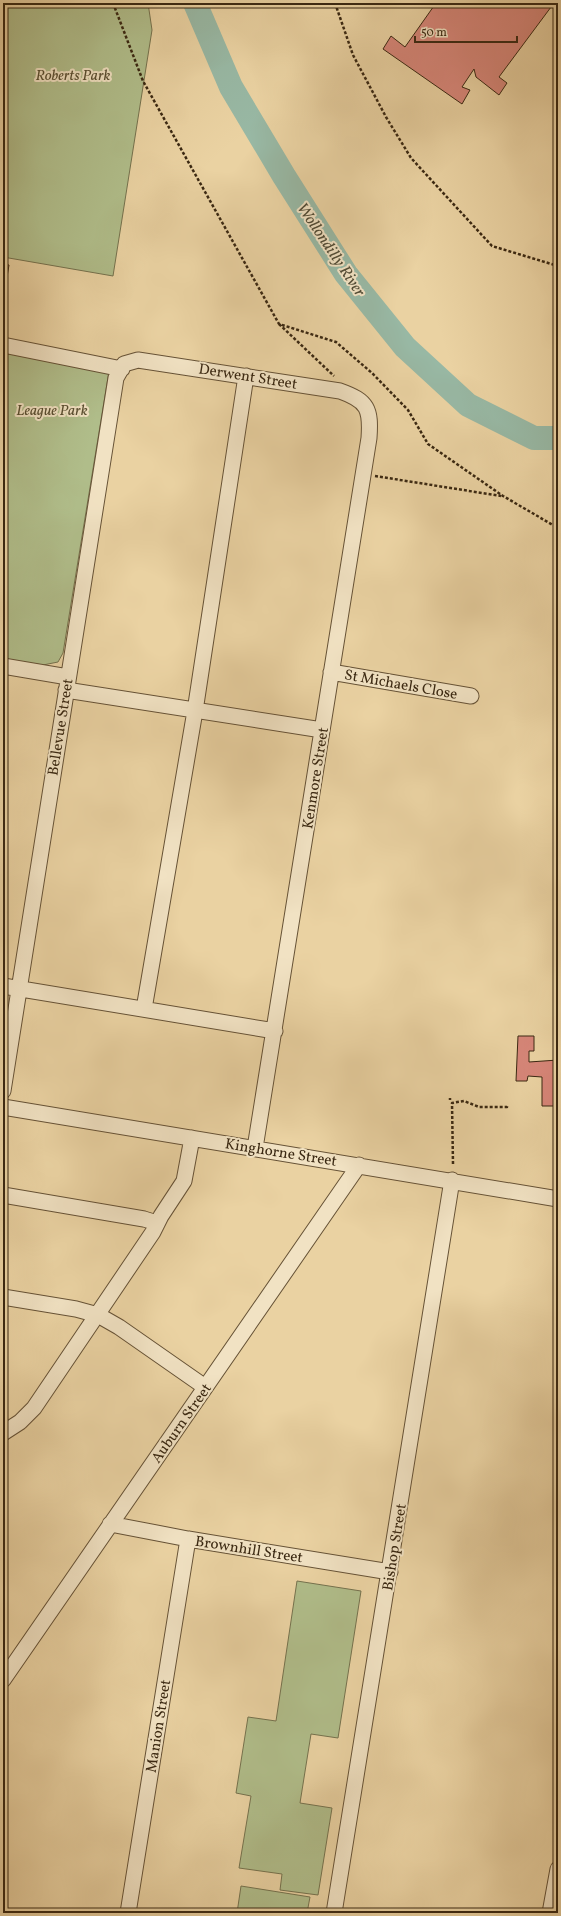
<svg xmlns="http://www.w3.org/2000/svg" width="561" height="1916" font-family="Vollkorn,serif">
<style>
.green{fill:#b0bd8a;stroke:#75724e}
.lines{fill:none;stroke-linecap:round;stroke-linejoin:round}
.river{stroke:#98b8a4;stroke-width:24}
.building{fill:#d78679;stroke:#3a2812}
.minor-casing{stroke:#665236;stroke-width:17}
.path{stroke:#3a2812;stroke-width:2.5;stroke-dasharray:3 2;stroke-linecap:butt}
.minor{stroke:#f1e2c3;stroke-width:15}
.labels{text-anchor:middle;stroke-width:4;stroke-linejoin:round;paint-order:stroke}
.park-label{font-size:15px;font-style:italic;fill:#584d30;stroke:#f1e2c3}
.street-label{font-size:15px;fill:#3a2812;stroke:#f1e2c3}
.water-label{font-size:16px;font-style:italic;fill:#524c36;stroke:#f1e2c3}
</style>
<rect width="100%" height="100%" fill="#ead2a2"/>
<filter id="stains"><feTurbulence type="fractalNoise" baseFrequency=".005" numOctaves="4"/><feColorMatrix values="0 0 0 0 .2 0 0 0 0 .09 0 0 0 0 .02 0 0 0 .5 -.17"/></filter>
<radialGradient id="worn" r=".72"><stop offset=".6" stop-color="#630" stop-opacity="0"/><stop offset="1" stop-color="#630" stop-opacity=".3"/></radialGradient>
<!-- green -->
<path class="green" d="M3 3H148L152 30 113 276 3 257Z
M4 349 109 371 63 653 58 662 43 665 3 659Z
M297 1581 361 1591 338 1738 311 1734 300 1803 332 1808 318 1895 280 1890 282 1874 239 1868 251 1796 236 1793 248 1717 276 1721Z
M241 1886 310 1897 307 1913H237Z"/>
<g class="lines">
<!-- river -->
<path class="river" d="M195 3 231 87 284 176 346 274 405 347 468 405 534 438H558"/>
</g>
<!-- building -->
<path class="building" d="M436 3H554L499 77 507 83 499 95 476 77 474 69 462 87 470 90 462 104 383 49 391 36 405 47Z
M3 264 9 265 3 301Z
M518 1036H534V1051H529V1062L558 1060V1106H542V1077L528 1076 527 1081H516Z"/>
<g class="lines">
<defs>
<path id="minor" d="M3 345 122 369
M3 666 68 677
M331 672 471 696
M66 690 322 730
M3 986 275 1031
M144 1009 195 711 246 376
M3 1091 116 378 124 364 138 360 340 391C368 401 371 409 369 438L255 1148
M3 1107 558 1199
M3 1195 144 1219 157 1223
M3 1297 76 1309 98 1315 119 1327 205 1387
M3 1433 20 1422 34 1408 153 1232 161 1216 184 1181 192 1138
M110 1524 188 1539 390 1572
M3 1680 359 1165
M128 1913 188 1539
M334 1913 452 1180
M550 1913 558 1869"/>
</defs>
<!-- minor casing -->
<use href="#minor" class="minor-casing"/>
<!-- path -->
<path class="path" d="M113 3 143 81 279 324 336 342 372 373 408 410 428 444 503 496 558 528
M335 3 353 55 386 117 411 158 492 246 558 266
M279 324 334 376
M375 476 501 496
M450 1098V1100
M453 1164 452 1103 464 1101 479 1107H507V1105"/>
<!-- minor -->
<use href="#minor" class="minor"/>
</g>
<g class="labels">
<!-- park labels -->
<g class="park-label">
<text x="73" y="80">Roberts Park</text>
<text x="52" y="415">League Park</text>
</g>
<!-- street labels -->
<g class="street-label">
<text transform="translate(248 376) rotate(9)" y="5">Derwent Street</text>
<text transform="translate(401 684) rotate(10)" y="5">St Michaels Close</text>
<text transform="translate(60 727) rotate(-81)" y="5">Bellevue Street</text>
<text transform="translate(315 778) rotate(-81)" y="5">Kenmore Street</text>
<text transform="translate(281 1152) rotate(9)" y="5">Kinghorne Street</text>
<text transform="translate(181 1423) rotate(-55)" y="5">Auburn Street</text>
<text transform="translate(394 1547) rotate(-81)" y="5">Bishop Street</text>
<text transform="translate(249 1549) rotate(9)" y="5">Brownhill Street</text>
<text transform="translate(158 1726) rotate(-81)" y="5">Manion Street</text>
</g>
<!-- water labels -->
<g class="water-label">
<text transform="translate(332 249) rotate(56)" y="6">Wollondilly River</text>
</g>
</g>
<!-- margin -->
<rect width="561" height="1916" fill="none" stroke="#ead2a2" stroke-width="16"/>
<rect x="4" y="4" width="553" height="1908" fill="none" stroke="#3a2812" stroke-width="2"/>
<rect x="8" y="8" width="545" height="1900" fill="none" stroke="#3a2812"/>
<!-- scale -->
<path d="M415 36v6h102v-6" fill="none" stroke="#3a2812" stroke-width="2"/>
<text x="421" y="36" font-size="12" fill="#3a2812" stroke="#f1e2c3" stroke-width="3" paint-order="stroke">50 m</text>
<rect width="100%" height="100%" filter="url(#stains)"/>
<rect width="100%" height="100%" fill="url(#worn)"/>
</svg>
